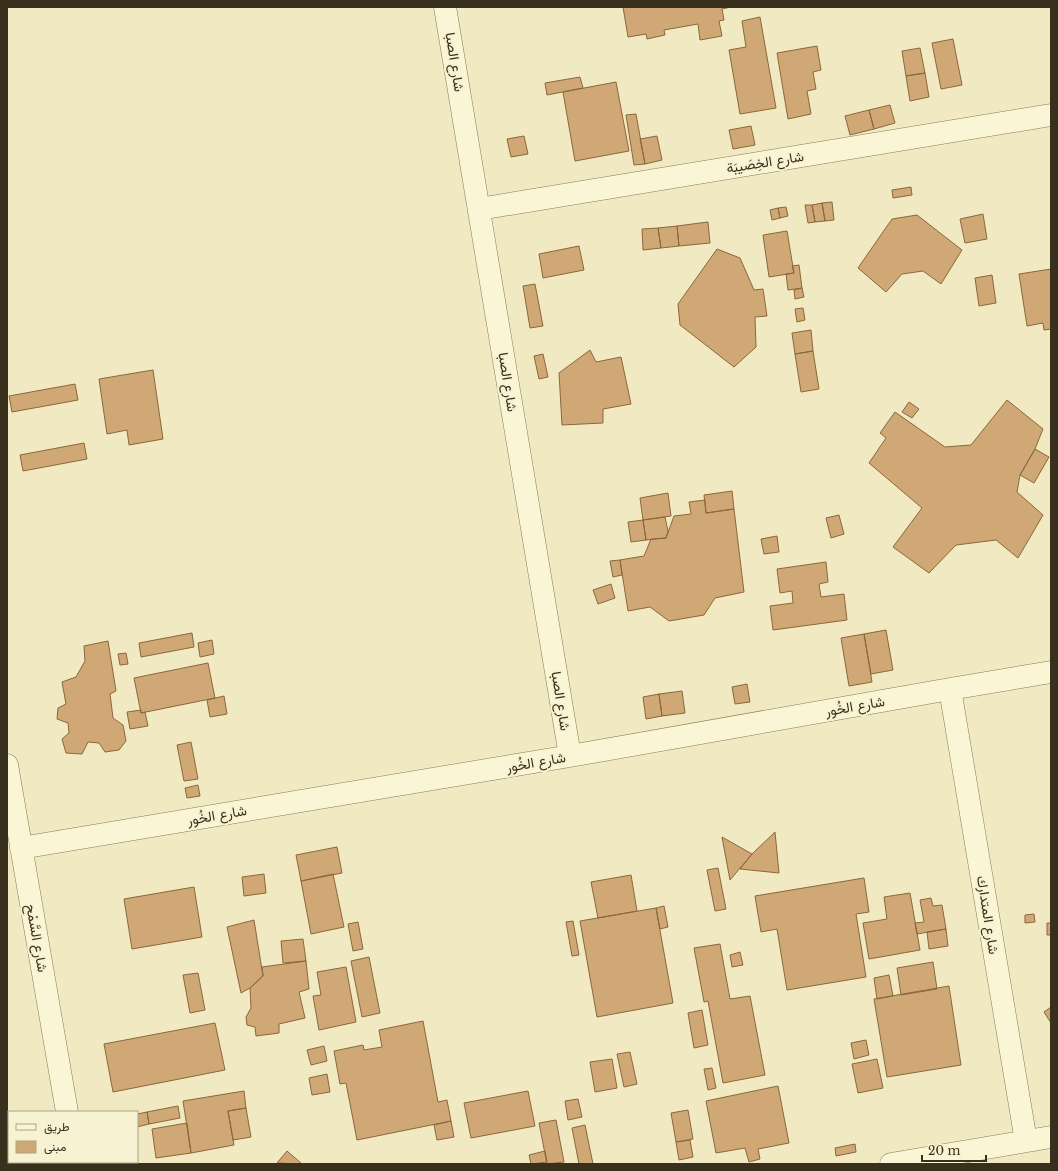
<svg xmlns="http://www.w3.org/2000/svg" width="1058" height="1171" font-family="'Libre Baskerville',Vazirmatn,serif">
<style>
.building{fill:#d0a875;stroke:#8b673c}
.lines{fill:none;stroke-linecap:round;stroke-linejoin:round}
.minor-casing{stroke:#8a7a58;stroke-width:23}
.minor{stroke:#faf5d5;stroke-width:22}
.labels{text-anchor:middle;stroke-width:4;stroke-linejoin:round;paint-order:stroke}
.street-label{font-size:14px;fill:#392f1d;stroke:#f7f2d1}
</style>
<rect width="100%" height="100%" fill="#f0e9c1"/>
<!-- building -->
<path class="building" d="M623 7H731L722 9 724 20 719 21 722 36 700 40 698 24 664 30 665 35 647 39 646 34 628 37Z
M760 17 776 108 740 114 729 50 746 47 742 21Z
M953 39 962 85 941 89 932 43Z
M817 46 821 70 813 72 816 89 807 91 811 114 788 119 777 53Z
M920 48 925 73 906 76 902 51Z
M925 73 929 97 910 101 906 76Z
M580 77 583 88 547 95 545 83Z
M616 82 629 151 575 161 563 92Z
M890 105 895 123 874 129 869 110Z
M869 110 874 129 850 135 845 116Z
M636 114 645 164 634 165 626 115Z
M751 126 755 145 733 149 729 130Z
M524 136 528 154 511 157 507 139Z
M657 136 662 160 645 164 640 139Z
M911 187 912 195 893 198 892 190Z
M832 202 834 220 825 221 822 203Z
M822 203 825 221 815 222 812 205Z
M805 205H812L815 222 808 223Z
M786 207 788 216 780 218 778 208Z
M778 208 780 218 772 220 770 210Z
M983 214 987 239 965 243 960 219Z
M917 215 962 250 941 284 923 271 902 274 886 292 858 268 892 219Z
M708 222 710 243 679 246 677 226Z
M677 226 679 246 661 248 658 228Z
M658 228 661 248 643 250 642 229Z
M787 231 794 273 769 277 763 235Z
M579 246 584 270 543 278 539 254Z
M717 249 740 258 754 290 763 289 767 316 755 317 756 347 734 367 680 325 678 304Z
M799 265 802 288 788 290 786 274 794 273 792 266Z
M1051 269V329L1044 330 1043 323 1027 326 1019 274Z
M992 275 996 303 979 306 975 278Z
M535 284 543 326 530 328 523 286Z
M802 288 804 297 795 299 794 290Z
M803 308 805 320 797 322 795 309Z
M811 330 813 351 795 354 792 333Z
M590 350 596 362 621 357 631 404 603 409V423L562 425 559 373Z
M813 351 819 389 801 392 795 354Z
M543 354 548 377 539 379 534 356Z
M153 370 163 439 129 445 127 430 107 434 99 379Z
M75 384 78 400 12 412 9 396Z
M1007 400 1043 429 1035 449 1020 475 1017 492 1043 515 1018 558 996 540 956 545 929 573 893 547 922 508 869 463 886 438 880 433 895 412 945 447 971 445Z
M909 402 919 409 912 418 902 412Z
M84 443 87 459 23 471 20 455Z
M1035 449 1049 457 1034 483 1020 475Z
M732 491 734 509 706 513 704 495Z
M668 493 671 516 643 520 640 498Z
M705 500 706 513 734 509 744 592 715 598 704 615 669 621 650 607 628 611 620 560 644 556 651 539 666 538 674 516 691 514 689 502Z
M839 515 844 534 831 538 826 518Z
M665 517 668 531 666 538 646 540 643 520Z
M643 520 646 540 631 542 628 522Z
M777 536 779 552 764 554 761 539Z
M620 560 622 575 613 577 610 561Z
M826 562 828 582 819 584 821 597 844 594 847 620 773 630 770 606 793 603 792 591 780 593 777 569Z
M611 584 615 598 598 604 593 590Z
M886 630 893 670 871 674 864 634Z
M192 633 194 647 141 657 139 643Z
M864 634 872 682 849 686 841 638Z
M212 640 214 654 200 657 198 643Z
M108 641 116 691 110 694 113 718 123 725 126 741 119 750 105 752 99 743 88 742 82 754 66 753 62 739 69 733 68 723 57 719 58 708 66 704 62 682 76 677 85 661 84 646Z
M126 653 128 664 120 665 118 654Z
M208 663 215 698 141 713 134 678Z
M747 684 750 702 735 704 732 687Z
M682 691 685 713 662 716 659 694Z
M659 694 662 716 646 719 643 697Z
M224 696 227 714 210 717 207 700Z
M141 710V713L145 712 148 726 130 729 127 712Z
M191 742 198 779 184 781 177 745Z
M198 785 200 796 187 798 185 788Z
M775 832 779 873 740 869 752 854Z
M722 837 752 854 730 880Z
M337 847 342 873 301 881 296 855Z
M718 868 726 909 715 911 707 870Z
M264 874 266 893 244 896 242 877Z
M333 874 344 927 311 934 301 881Z
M631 875 637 911 598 918 591 882Z
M864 878 869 912 856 914 866 977 787 990 777 929 761 932 755 896Z
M194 887 202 937 132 949 124 899Z
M910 893 920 950 869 959 863 923 887 919 884 897Z
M931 898 933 906 942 905 946 929 917 934 915 923 924 922 920 900Z
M664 906 668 927 660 929 656 908Z
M656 908 673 1003 597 1017 580 921Z
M1034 914 1035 922 1025 923V915Z
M254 920 263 976 250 988 241 993 227 927Z
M573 921 579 955 572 956 566 922Z
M358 922 363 949 353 951 348 924Z
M1047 923H1051V935H1047Z
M946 929 948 946 929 949 927 932Z
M303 939 306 961 283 963 281 941Z
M720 944 730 999 750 996 765 1075 723 1083 708 1001 704 1002 694 948Z
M740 952 743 965 732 967 730 955Z
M369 957 380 1013 362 1017 351 961Z
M306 961 309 989 299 992 305 1018 279 1024V1033L256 1036 255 1027 247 1025 246 1017 251 1008 250 988 263 976 262 967Z
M933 962 937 989 901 995 897 968Z
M346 967 356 1022 319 1030 313 996 321 995 317 972Z
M198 973 205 1010 190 1013 183 975Z
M889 975 893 996 877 999 874 978Z
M949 986 961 1065 887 1077 874 999Z
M1051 1007V1023L1044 1012Z
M702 1010 708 1045 694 1048 688 1013Z
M423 1021 438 1102 447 1100 451 1121 357 1140 346 1083 340 1084 334 1051 363 1045 364 1050 382 1047 379 1030Z
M215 1023 225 1070 113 1092 104 1044Z
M866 1040 869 1055 854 1059 851 1043Z
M324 1046 327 1061 311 1065 307 1050Z
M630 1052 637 1084 624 1087 617 1054Z
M612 1059 617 1088 595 1092 590 1062Z
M877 1059 883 1088 858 1093 852 1064Z
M712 1068 716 1088 708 1090 704 1069Z
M327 1074 330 1092 312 1095 309 1078Z
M778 1086 789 1143 758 1149 760 1159 749 1162 745 1148 716 1153 706 1101Z
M244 1091 246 1108 228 1111 234 1145 191 1153 183 1101Z
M528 1091 535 1126 471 1138 464 1103Z
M578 1099 582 1117 568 1120 565 1101Z
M178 1106 180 1118 149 1124 147 1112Z
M246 1108 251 1137 233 1140 228 1111Z
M688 1110 693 1139 676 1142 671 1113Z
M147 1112 149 1124 137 1127V1114Z
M556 1120 564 1162 547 1164 539 1123Z
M451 1121 454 1137 437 1140 434 1125Z
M187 1123 191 1153 156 1158 152 1129Z
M585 1125 593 1164H579L572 1128Z
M690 1140 693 1157 679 1160 676 1142Z
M855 1144 856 1152 836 1156 835 1148Z
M287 1151 301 1163 299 1164 277 1163Z
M545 1151 547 1162 531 1164 529 1155Z"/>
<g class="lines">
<defs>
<path id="minor" d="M445 7 570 756
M479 209 1051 115
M950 689 1026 1141
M7 765 67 1112
M21 848 570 756 950 689 1051 672
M76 1162V1164
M891 1164 1051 1137"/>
</defs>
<!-- minor casing -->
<use href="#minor" class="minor-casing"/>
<!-- minor -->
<use href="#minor" class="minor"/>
</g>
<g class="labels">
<!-- street labels -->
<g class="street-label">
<text transform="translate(455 62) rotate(81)" y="5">شارع الصبا</text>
<text transform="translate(765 162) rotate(-9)" y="5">شارع الخِصَيبَة</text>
<text transform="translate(508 382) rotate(81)" y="5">شارع الصبا</text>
<text transform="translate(561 701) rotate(81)" y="5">شارع الصبا</text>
<text transform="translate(855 706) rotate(-10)" y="5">شارع الخُور</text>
<text transform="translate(536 762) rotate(-10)" y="5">شارع الخُور</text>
<text transform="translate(217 815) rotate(-10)" y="5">شارع الخُور</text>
<text transform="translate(988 915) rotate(81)" y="5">شارع المتدارك</text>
<text transform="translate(37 938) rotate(80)" y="5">شارع السَّمْح</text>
</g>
</g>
<!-- border -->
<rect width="1058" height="1171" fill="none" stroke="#392f1d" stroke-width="16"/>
<!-- legend -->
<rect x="8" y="1111" width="130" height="52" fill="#f7f2d1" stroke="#aba489"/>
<rect x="16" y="1124" width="20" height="6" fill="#faf5d5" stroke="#aba489"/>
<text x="44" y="1131" font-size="12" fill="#392f1d">طريق</text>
<rect x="16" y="1141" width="20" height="12" fill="#d0a875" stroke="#aba489"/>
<text x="44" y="1151" font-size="12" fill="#392f1d">مبنى</text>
<!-- scale -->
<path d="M922 1155v6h64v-6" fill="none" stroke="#392f1d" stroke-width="2"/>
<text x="928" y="1155" font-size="12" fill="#392f1d" stroke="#f7f2d1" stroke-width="3" paint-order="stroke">20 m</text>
</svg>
